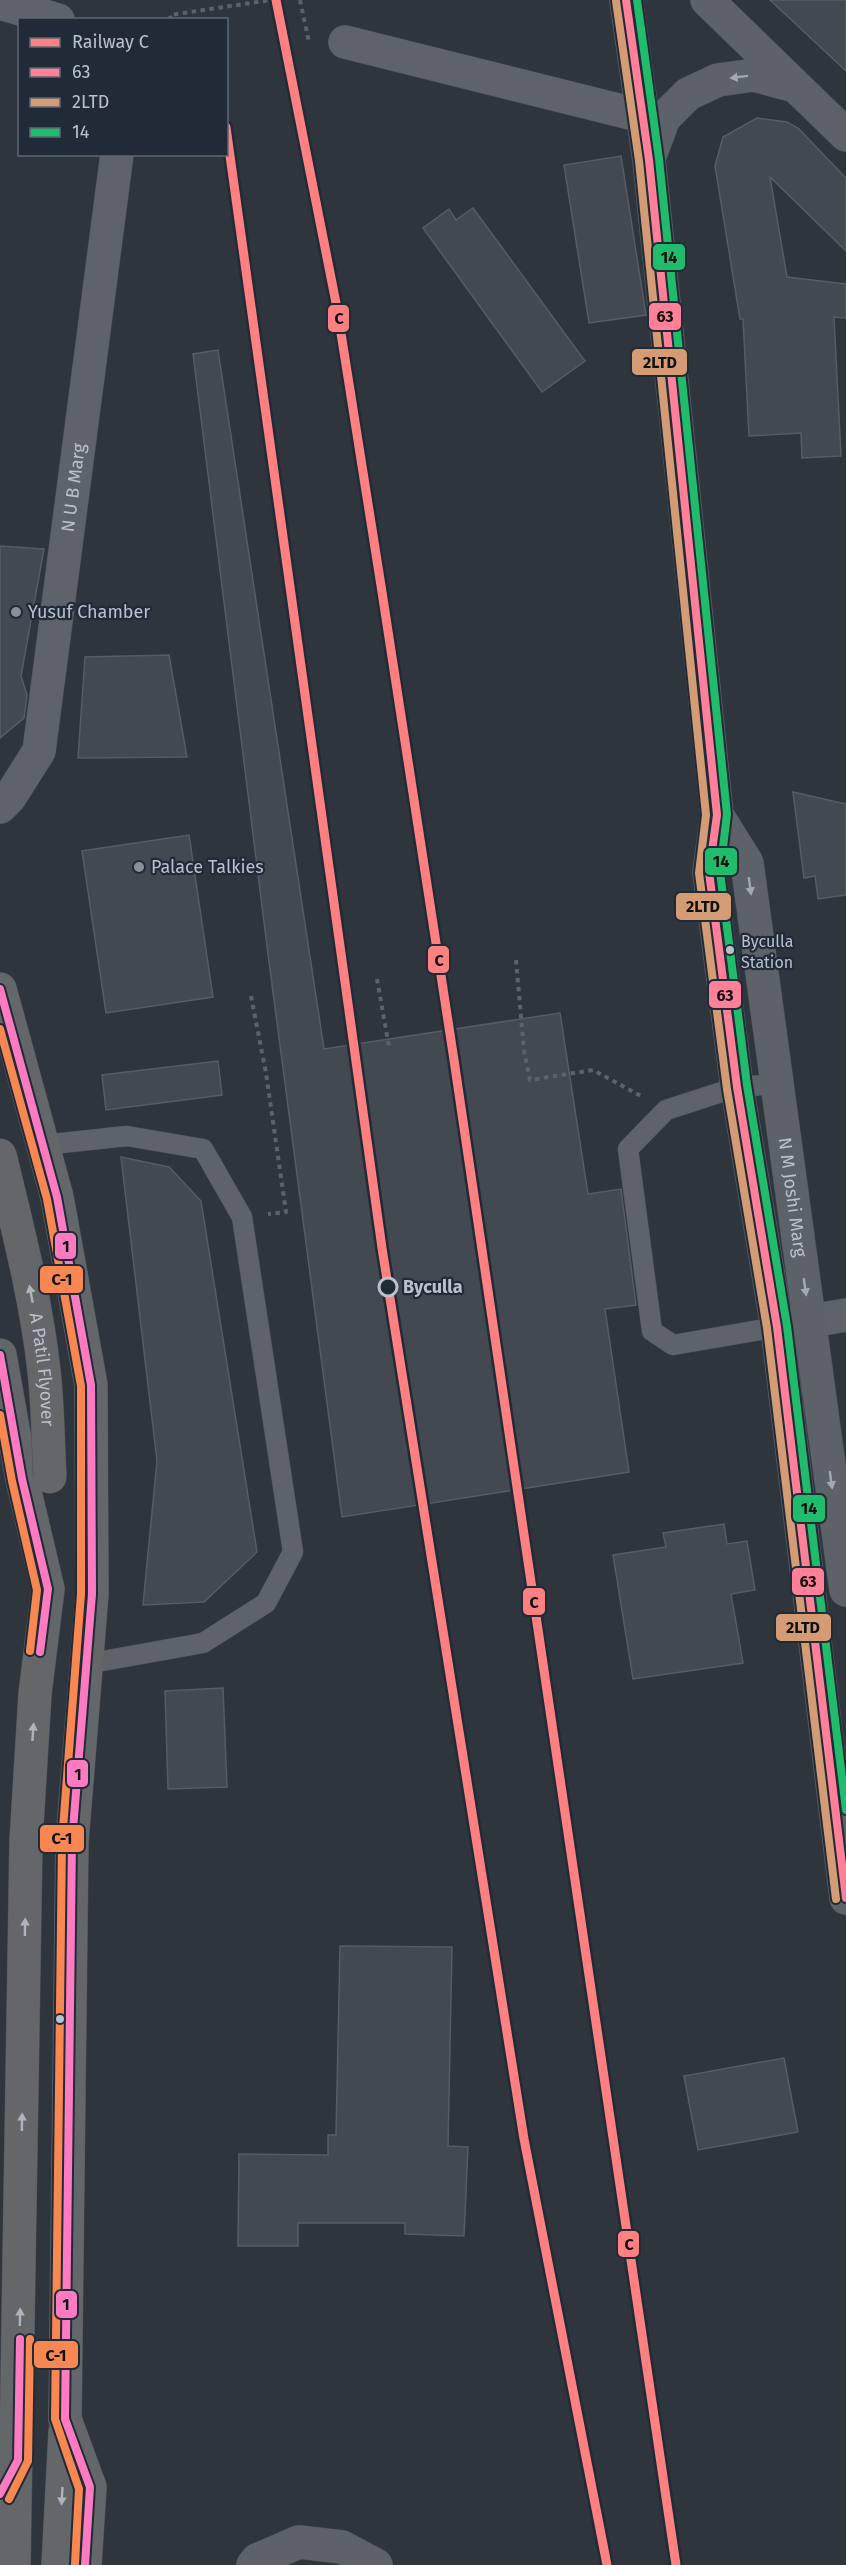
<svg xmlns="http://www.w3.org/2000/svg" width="846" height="2565" font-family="'Fira Sans',sans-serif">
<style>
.building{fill:#434950;stroke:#575c64;stroke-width:1.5}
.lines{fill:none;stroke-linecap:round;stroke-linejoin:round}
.lane-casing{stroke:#4d5157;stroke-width:21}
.street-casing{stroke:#4d5157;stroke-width:34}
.secondary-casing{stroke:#4d5157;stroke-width:34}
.highway-casing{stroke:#4b5159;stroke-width:34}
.path{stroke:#5c6267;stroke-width:4;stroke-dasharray:4.5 4.5;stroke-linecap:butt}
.lane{stroke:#5e636a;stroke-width:20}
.street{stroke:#5e636a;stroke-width:33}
.secondary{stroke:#5d6269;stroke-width:33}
.highway{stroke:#64676a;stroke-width:33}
.highway-bridge-casing{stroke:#4b5159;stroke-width:34;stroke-linecap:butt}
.highway-bridge{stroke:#64676a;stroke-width:33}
.bus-1-casing{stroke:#212b38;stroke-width:12}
.bus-2-casing{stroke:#212b38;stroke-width:12}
.bus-3-casing{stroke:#212b38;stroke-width:12}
.bus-4-casing{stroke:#212b38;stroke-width:12}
.bus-5-casing{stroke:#212b38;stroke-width:12}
.bus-1{stroke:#ff8098;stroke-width:8}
.bus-2{stroke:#d39c74;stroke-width:8}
.bus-3{stroke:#20bc6c;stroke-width:8}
.bus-4{stroke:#fe7ac1;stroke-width:8}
.bus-5{stroke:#f88751;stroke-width:8}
.rail-1-casing{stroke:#212b38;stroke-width:14}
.rail-1{stroke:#ff8080;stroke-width:9}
.oneway{fill:#a3a9b3}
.oneway2{fill:#adb4bd}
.poi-dot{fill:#89909a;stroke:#212b38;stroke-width:2}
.bus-dot{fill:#bac1cc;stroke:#212b38;stroke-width:2}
.stop-dot{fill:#212b38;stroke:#bac1cc;stroke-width:3}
.labels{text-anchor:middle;stroke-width:4.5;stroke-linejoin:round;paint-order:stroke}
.bus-label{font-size:16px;fill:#bac1cc;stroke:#212b38;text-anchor:start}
.street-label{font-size:18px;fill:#bac1cc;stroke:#212b38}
.poi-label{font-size:18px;fill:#bac1cc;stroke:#212b38;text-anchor:start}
.stop-label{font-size:18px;font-weight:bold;fill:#bac1cc;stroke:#212b38;text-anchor:start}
.line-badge{stroke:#212b38;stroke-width:2}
.pale-badge-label{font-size:16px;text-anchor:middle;font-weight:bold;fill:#111}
</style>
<rect width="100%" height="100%" fill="#2e353d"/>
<!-- building -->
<path class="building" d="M770 0H846V71Z
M757 118 787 122 798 128 846 178V251L770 177 787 277 846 284V318L834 317 841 456 802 458 801 433 749 436 743 319H740L715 166 723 137Z
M621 156 646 315 589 323 564 165Z
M473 208 585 361 542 392 423 228 449 209 456 220Z
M218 350 324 1049 560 1013 588 1194 621 1189 636 1305 605 1309 629 1472 342 1517 268 954 193 354Z
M0 546 44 549 21 676 27 695 24 718 0 738Z
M169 655 187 757 78 758 85 657Z
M793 792 846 804V895L818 899 815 876 804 878Z
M189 835 213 997 106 1013 82 851Z
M218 1061 222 1095 106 1110 102 1075Z
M121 1157 169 1167 201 1201 257 1552 204 1602 143 1605 157 1461Z
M724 1524 727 1544 747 1541 755 1590 731 1594 743 1663 633 1679 613 1555 666 1547 663 1533Z
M223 1688 227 1787 168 1789 165 1691Z
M340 1946 452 1947 448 2146 468 2147 464 2236 405 2234V2223H298V2246H238L239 2154 328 2155V2135H336Z
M784 2058 798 2132 698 2150 684 2076Z"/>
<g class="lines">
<defs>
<path id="lane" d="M43 1145 127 1136 203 1149 242 1217 293 1552 266 1603 203 1643 86 1664
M777 1327 673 1345 652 1331 628 1149 666 1110 737 1087 778 1084"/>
<g id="street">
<path d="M0 3 58 20"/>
<path d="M345 42 642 116"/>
<path id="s1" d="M0 807 10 797 39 751 117 154"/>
<path d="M783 1326 846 1315"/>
</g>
<g id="secondary">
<path d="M626 0 649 160 717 815 709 872 737 1087 777 1327 846 1898"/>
<path d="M707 0 846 135"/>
<path d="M649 158 664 118 688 94 718 80 754 75 795 86"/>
<path id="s2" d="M717 815 747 863 846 1590"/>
<path d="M253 2565 257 2560 299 2542 342 2547 376 2565"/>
</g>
<path id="highway" d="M0 989 57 1197 91 1385 92 1594 72 1842 65 2419 90 2487 85 2565
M0 1355 22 1479 48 1589 35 1694 26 1841 14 2565
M58 2565 65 2432"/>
</defs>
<!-- lane casing -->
<use href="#lane" class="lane-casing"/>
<!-- street casing -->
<use href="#street" class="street-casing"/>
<!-- secondary casing -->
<use href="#secondary" class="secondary-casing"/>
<!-- highway casing -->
<use href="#highway" class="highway-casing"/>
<!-- path -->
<path class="path" d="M300 0 309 42
M171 20 170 15 271 0
M516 960 524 1051 530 1080 593 1070 641 1096
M377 979 389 1047
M251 996 266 1073 286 1212 268 1214"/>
<!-- lane -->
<use href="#lane" class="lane"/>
<!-- street -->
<use href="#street" class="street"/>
<!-- secondary -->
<use href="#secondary" class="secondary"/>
<!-- highway -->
<use href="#highway" class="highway"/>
<defs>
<g id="highway-bridge">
<path id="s3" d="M0 1155C17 1226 36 1298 44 1371 48 1406 48 1442 50 1477"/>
</g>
</defs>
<!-- highway-bridge casing -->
<use href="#highway-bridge" class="highway-bridge-casing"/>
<!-- highway-bridge -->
<use href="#highway-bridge" class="highway-bridge"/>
<defs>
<path id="bus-1" d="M626 0 649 160 717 815 709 872 737 1087 777 1327 846 1898"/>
<path id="bus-2" d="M616 1 639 161 706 815 699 873 727 1089 767 1328 836 1899"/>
<path id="bus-3" d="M637 0 659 159 727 814 720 872 747 1085 787 1326 846 1810"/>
<path id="bus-4" d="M0 989 57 1197 91 1385 92 1594 72 1842 65 2419 90 2487 85 2565
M0 1355 22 1479 48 1589 40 1652
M0 2494 18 2460 20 2339"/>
<path id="bus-5" d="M0 1029 47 1199 81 1386V1594L62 1842 55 2419 79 2489 75 2564
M0 1415 12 1481 37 1590 30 1651
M9 2499 28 2461 30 2339"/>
</defs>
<!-- bus-1 casing -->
<use href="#bus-1" class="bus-1-casing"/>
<!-- bus-2 casing -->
<use href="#bus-2" class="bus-2-casing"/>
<!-- bus-3 casing -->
<use href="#bus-3" class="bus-3-casing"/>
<!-- bus-4 casing -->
<use href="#bus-4" class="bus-4-casing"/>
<!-- bus-5 casing -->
<use href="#bus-5" class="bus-5-casing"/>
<!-- bus-1 -->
<use href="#bus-1" class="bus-1"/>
<!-- bus-2 -->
<use href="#bus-2" class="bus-2"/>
<!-- bus-3 -->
<use href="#bus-3" class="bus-3"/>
<!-- bus-4 -->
<use href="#bus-4" class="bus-4"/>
<!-- bus-5 -->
<use href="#bus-5" class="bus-5"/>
<defs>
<path id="rail-1" d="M276 0 337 308 382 592 454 1060 676 2565
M226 127 382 1248 524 2139 607 2565"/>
</defs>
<!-- rail-1 casing -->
<use href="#rail-1" class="rail-1-casing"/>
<!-- rail-1 -->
<use href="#rail-1" class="rail-1"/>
</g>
<!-- one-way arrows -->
<defs><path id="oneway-solid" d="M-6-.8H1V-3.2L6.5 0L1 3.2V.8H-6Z" transform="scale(1.5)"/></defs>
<g class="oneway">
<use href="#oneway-solid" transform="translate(739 77) rotate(173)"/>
<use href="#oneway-solid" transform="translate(750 886) rotate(82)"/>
<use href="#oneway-solid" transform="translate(805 1287) rotate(82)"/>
<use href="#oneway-solid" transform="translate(831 1480) rotate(82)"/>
</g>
<g class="oneway2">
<use href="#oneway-solid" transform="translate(31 1294) rotate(-101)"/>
<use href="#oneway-solid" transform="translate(33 1732) rotate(-86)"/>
<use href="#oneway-solid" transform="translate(25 1927) rotate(-89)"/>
<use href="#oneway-solid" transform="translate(22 2122) rotate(-89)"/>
<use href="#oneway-solid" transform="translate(20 2317) rotate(-89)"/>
<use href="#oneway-solid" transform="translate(62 2496) rotate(93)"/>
</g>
<!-- markers -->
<g class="poi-dot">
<circle cx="16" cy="612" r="6"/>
<circle cx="139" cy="867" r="6"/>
</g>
<g class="bus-dot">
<circle cx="730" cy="950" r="5"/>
<circle cx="60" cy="2019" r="5"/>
</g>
<circle class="stop-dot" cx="388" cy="1287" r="9"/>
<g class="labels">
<!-- bus labels -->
<g class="bus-label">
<text x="741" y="947">Byculla<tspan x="741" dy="21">Station</tspan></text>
</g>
<!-- street labels -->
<g class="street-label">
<text dy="6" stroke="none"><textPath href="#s1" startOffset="334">N U B Marg</textPath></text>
<text dy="6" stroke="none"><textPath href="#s2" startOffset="394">N M Joshi Marg</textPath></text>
<text dy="6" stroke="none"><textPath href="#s3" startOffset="219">A Patil Flyover</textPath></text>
</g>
<!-- poi labels -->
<g class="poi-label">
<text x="28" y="618">Yusuf Chamber</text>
<text x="151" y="873">Palace Talkies</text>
</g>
<!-- stop labels -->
<g class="stop-label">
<text x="403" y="1293">Byculla</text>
</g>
</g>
<g class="line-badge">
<rect x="652" y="243" width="34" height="28" rx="6" fill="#20bc6c"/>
<rect x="648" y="302" width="34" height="29" rx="6" fill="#ff8098"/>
<rect x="327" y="304" width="23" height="29" rx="6" fill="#ff8080"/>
<rect x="631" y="348" width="57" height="28" rx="6" fill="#d39c74"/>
<rect x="704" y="847" width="34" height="29" rx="6" fill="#20bc6c"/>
<rect x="675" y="892" width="57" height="29" rx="6" fill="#d39c74"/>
<rect x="427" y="945" width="23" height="29" rx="6" fill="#ff8080"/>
<rect x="708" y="980" width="34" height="29" rx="6" fill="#ff8098"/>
<rect x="54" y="1232" width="23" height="28" rx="6" fill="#fe7ac1"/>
<rect x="39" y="1265" width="45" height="29" rx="6" fill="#f88751"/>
<rect x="792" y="1494" width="34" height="29" rx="6" fill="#20bc6c"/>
<rect x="791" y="1567" width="34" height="29" rx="6" fill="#ff8098"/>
<rect x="522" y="1587" width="24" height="29" rx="6" fill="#ff8080"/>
<rect x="775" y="1613" width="57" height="29" rx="6" fill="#d39c74"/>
<rect x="66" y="1759" width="23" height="29" rx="6" fill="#fe7ac1"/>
<rect x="39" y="1824" width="46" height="29" rx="6" fill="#f88751"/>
<rect x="617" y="2230" width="23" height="28" rx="6" fill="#ff8080"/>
<rect x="55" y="2290" width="23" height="29" rx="6" fill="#fe7ac1"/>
<rect x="33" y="2340" width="46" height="29" rx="6" fill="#f88751"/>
</g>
<g class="pale-badge-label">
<text x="669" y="263">14</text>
<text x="665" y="322">63</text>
<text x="339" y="324">C</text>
<text x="660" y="368">2LTD</text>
<text x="721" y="867">14</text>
<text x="703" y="912">2LTD</text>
<text x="439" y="966">C</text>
<text x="725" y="1001">63</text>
<text x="66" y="1252">1</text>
<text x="62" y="1285">C-1</text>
<text x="809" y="1514">14</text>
<text x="808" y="1587">63</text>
<text x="534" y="1608">C</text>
<text x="803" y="1633">2LTD</text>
<text x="78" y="1780">1</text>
<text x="62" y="1844">C-1</text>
<text x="629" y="2250">C</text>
<text x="66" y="2310">1</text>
<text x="56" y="2361">C-1</text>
</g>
<!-- legend -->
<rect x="18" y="18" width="210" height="138" fill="#212b38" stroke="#5e6773" stroke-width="1.5"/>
<rect x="30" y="38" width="30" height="9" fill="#ff8080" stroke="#5e6773" stroke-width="1.5"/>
<text x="72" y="48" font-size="18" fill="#bac1cc">Railway C</text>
<rect x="30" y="68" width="30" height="9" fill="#ff8098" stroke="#5e6773" stroke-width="1.5"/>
<text x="72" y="78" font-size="18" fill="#bac1cc">63</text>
<rect x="30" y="98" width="30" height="9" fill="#d39c74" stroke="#5e6773" stroke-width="1.5"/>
<text x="72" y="108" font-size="18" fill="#bac1cc">2LTD</text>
<rect x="30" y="128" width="30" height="9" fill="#20bc6c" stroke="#5e6773" stroke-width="1.5"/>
<text x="72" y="138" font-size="18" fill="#bac1cc">14</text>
</svg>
